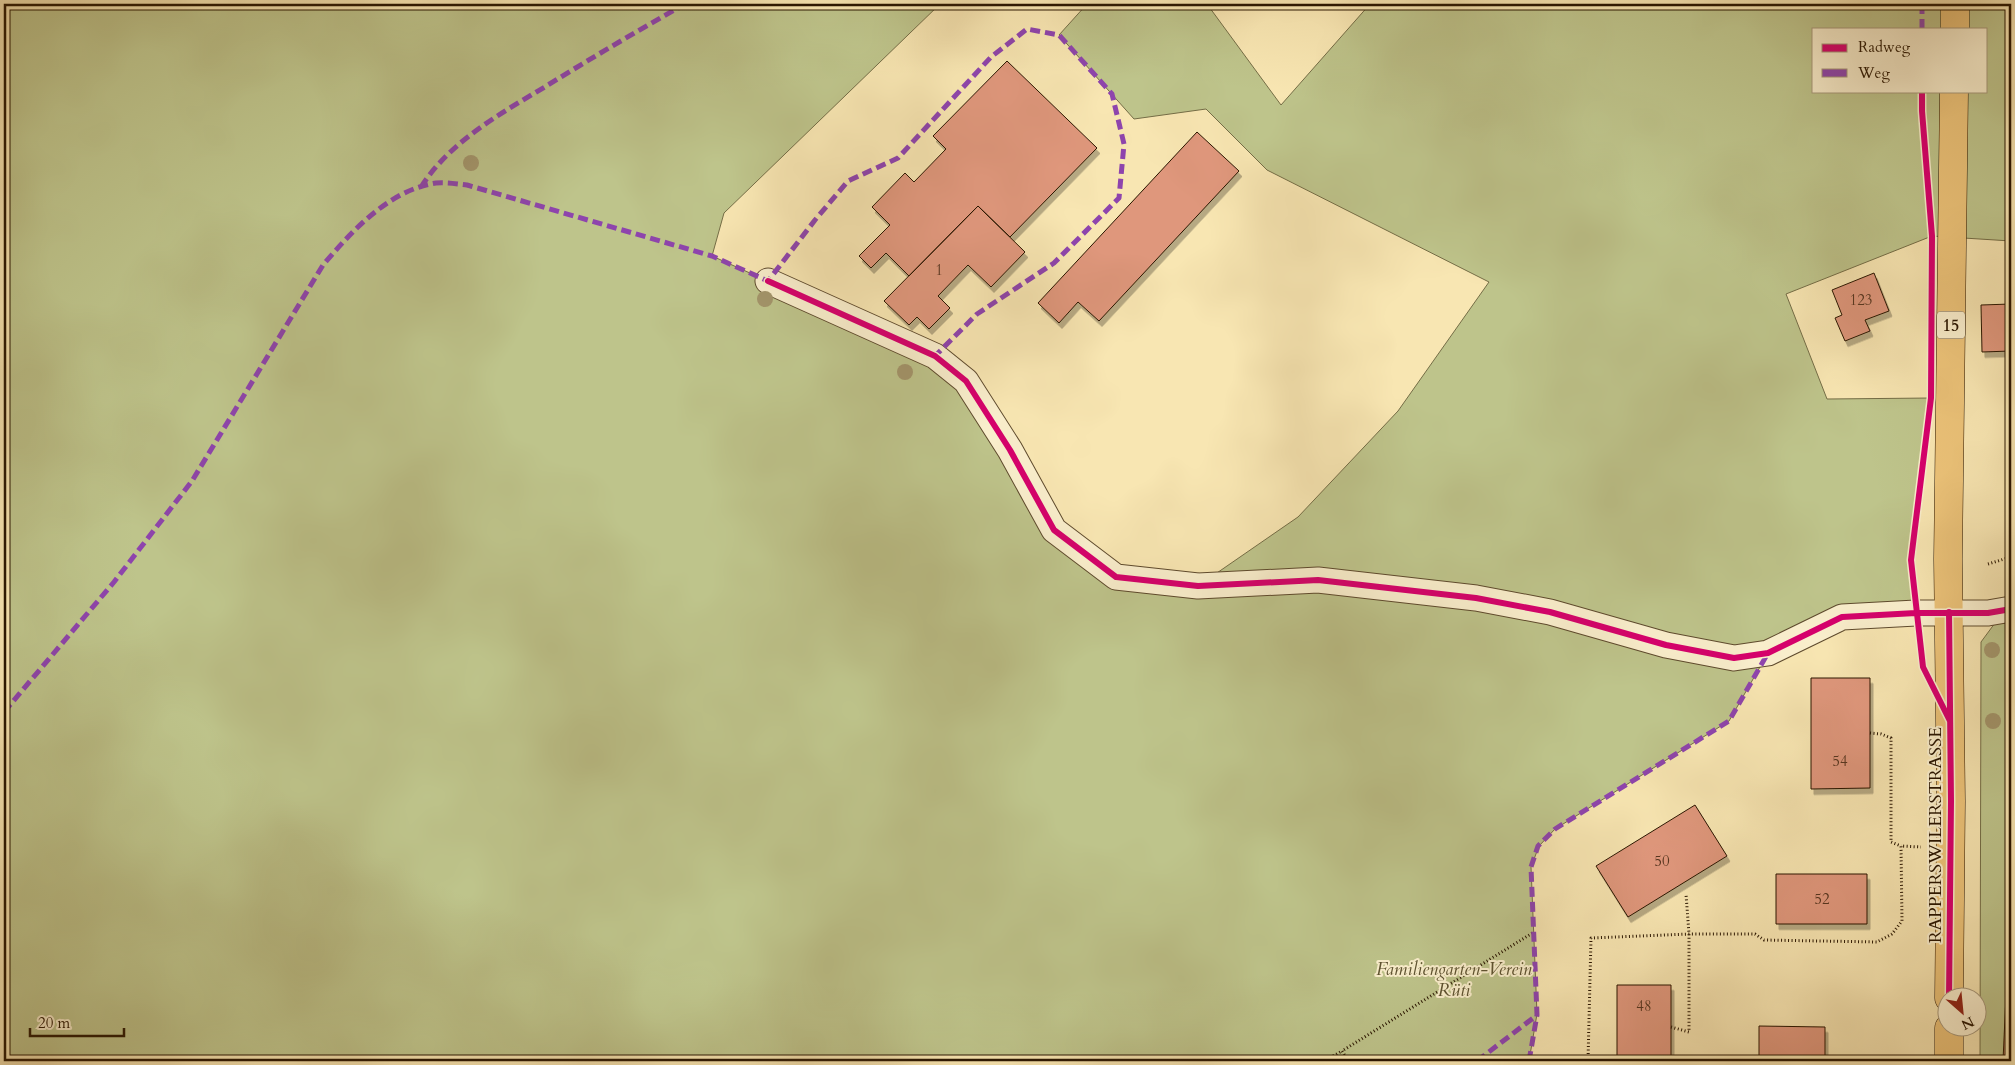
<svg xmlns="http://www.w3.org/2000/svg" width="2015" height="1065" font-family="Cardo,serif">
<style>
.green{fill:#bec48b;stroke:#746d46;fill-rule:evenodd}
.building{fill:#df977b;stroke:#2a1601;filter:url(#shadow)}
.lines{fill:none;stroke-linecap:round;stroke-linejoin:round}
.street-casing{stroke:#5e4a2d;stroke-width:27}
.primary-casing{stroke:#2a1601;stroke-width:29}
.path{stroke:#2a1601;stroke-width:3;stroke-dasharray:1 2.5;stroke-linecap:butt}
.street{stroke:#faefcd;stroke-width:25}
.primary{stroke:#ecc379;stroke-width:28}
.quiet{stroke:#8e44ad;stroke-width:5;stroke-dasharray:10 5;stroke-linecap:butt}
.cycleway-casing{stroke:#faefcd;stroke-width:9}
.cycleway{stroke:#d6006c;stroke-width:6}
.tree{fill:#a3956b}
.labels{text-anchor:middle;stroke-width:4;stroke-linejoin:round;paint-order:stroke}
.number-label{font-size:15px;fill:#573620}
.shield{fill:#faefcd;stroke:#68573e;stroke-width:1}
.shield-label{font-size:16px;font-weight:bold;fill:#2a1601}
.street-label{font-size:18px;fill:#2a1601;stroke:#faefcd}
.park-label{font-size:18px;font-style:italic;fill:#5e5331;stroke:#faefcd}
</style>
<defs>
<filter id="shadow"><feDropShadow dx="3" dy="5.5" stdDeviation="0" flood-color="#0004"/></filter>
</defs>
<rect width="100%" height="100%" fill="#f8e6b2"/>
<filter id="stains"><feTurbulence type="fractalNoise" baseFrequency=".004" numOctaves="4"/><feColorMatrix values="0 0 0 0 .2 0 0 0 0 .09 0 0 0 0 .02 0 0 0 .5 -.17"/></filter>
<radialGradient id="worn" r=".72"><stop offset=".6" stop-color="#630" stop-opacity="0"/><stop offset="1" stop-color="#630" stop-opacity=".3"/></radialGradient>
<!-- green -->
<path class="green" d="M4 4H940L724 213 712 256 935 356 1054 531 1116 577 1198 586 1298 517 1398 411 1489 282 1267 170 1206 109 1134 119 1059 35 1087 4H1207L1281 105 1370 4H2011V241L1932 236 1786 294 1827 399 1931 398 1911 559 1916 613 1842 617 1768 653 1729 721 1555 829 1539 846 1531 867 1537 1014 1529 1061H4ZM1814 29H1986V91H1814Z
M1995 623H2011V1061H1980L1981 642Z"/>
<!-- building -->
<path class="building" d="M1007 61 1097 148 1010 237 978 206 909 276 886 253 871 268 859 256 890 225 872 207 905 173 914 182 946 149 933 136Z
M1197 132 1239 171 1099 321 1078 302 1059 323 1038 303Z
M978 206 1025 252 991 287 968 265 938 296 950 308 929 329 917 317 909 325 884 301Z
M1874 273 1889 311 1865 320 1870 331 1845 341 1835 318 1842 315 1832 290Z
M2011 304V351L1982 352 1981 305Z
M2008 437H2011V494H2008Z
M1811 678H1870V788L1811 789Z
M1695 805 1727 856 1628 917 1596 866Z
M1776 874H1867V924H1776Z
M1617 985H1671V1061H1617Z
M2006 995H2011V1061H2003Z
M1759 1026 1825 1027V1061H1759Z"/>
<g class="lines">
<defs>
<path id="street" d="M768 281 935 356 966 381 1010 450 1054 530 1116 577 1198 586 1318 580 1476 598 1550 612 1666 645 1734 658 1768 653 1842 617 1916 613H1988L2011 609"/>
<path id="primary" d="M1955 29V4
M1949 998 1951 801 1948 559 1954 91
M1949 1028V1061"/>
</defs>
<!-- street casing -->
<use href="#street" class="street-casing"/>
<!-- primary casing -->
<use href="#primary" class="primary-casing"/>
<!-- path -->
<path class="path" d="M1988 564 2011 557
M1870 733 1881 734 1891 738V842L1901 846
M1671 1027 1689 1032V934L1686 894
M1324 1061 1342 1051
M1348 1061 1342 1051 1534 932
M1588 1061 1591 938 1689 934H1755L1764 940 1877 942 1892 934 1902 921 1901 846 1921 847"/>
<!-- street -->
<use href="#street" class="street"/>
<!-- primary -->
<use href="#primary" class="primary"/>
<!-- quiet -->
<path class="quiet" d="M1922 29V4
M421 187C451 140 502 113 548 85 593 57 639 30 685 4
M4 712 114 582 192 481 323 265C352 231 389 190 436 183 446 182 457 184 467 185L712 256 768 281 815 220 848 181 898 158 991 57 1027 29 1059 35 1112 94 1124 144 1119 198 1054 263 977 314 935 356
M1477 1061 1537 1015
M1529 1061 1537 1015 1531 867 1538 846 1555 829 1729 721 1768 653"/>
<defs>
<path id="cycleway" d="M1922 91V111L1932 236 1931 398 1911 560 1923 667 1950 721
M768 281 935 356 966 381 1010 450 1054 530 1116 577 1198 586 1318 580 1476 598 1550 612 1666 645 1734 658 1768 653 1842 617 1916 613H1988L2011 609
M1949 612 1951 801 1949 998"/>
</defs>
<!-- cycleway casing -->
<use href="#cycleway" class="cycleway-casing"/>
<!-- cycleway -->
<use href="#cycleway" class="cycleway"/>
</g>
<!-- trees -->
<g class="tree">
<circle cx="471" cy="163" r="8"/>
<circle cx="765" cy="299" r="8"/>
<circle cx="905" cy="372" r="8"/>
<circle cx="1992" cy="650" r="8"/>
<circle cx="1993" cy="721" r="8"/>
</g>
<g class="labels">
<!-- number labels -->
<g class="number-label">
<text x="939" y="275">1</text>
<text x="1861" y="305">123</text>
<text x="1840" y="766">54</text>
<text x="1662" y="866">50</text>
<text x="1822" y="904">52</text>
<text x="1644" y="1011">48</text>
</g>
<!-- shield labels -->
<rect class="shield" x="1937" y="311.5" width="28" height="27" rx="4"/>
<g class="shield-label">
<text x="1951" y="331">15</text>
</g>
<!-- street labels -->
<g class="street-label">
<text transform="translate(1935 835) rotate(-90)" y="6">RAPPERSWILERSTRASSE</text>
</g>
<!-- park labels -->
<g class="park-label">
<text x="1454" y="975">Familiengarten-Verein<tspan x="1454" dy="21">Rüti</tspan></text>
</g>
</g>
<!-- margin -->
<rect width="2015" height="1065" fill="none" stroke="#f8e6b2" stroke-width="20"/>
<rect x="5" y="5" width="2005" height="1055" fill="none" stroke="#2a1601" stroke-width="2.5"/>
<rect x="10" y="10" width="1995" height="1045" fill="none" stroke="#2a1601"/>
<!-- legend -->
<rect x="1812" y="28" width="175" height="65" fill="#faefcd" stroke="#a7987b"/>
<rect x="1822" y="44" width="25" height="8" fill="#d6006c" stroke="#a7987b"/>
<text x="1858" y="52" font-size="15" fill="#2a1601">Radweg</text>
<rect x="1822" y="69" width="25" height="8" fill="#8e44ad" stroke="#a7987b"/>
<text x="1858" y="78" font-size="15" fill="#2a1601">Weg</text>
<!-- north arrow -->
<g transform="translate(1962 1012) rotate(153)"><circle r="24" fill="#faefcd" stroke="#a7987b"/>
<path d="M0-4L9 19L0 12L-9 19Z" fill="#8f2418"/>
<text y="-8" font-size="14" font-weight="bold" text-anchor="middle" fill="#2a1601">N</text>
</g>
<!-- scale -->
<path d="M30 1028v8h94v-8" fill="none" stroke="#2a1601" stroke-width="2.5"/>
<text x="38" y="1028" font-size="15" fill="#2a1601" stroke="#faefcd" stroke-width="4" paint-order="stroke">20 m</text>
<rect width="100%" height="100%" filter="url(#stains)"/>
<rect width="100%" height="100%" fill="url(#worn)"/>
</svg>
